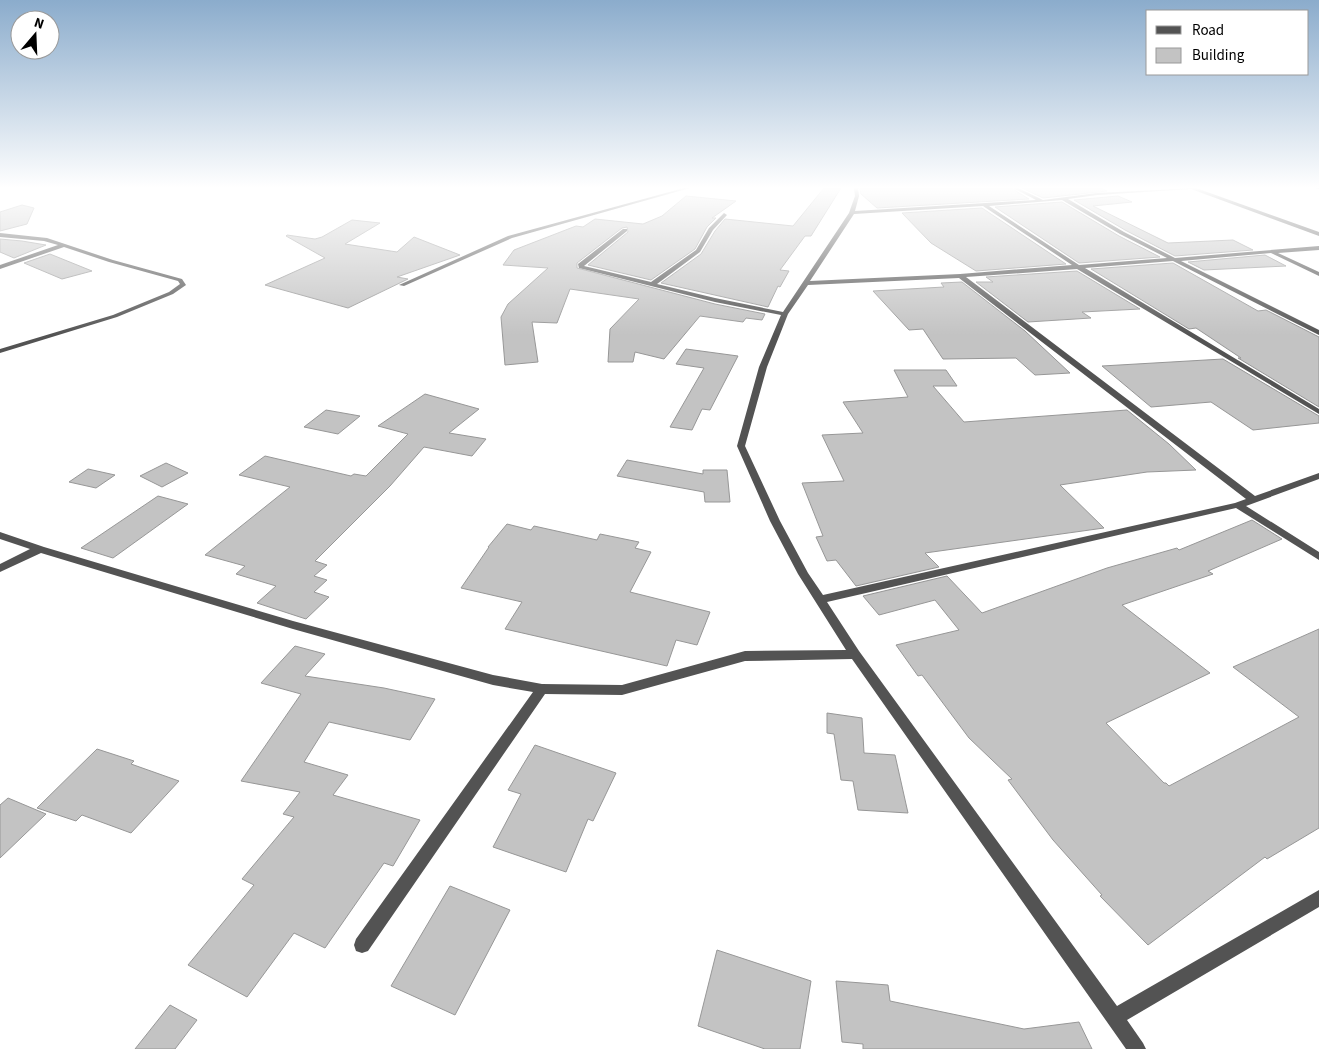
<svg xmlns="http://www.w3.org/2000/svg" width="1319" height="1049" font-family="'Source Sans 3',sans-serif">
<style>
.building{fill:#c3c3c3;stroke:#979797}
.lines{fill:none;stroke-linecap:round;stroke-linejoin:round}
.street{fill:#535353;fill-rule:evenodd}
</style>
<rect width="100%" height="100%" fill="#fff"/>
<!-- building -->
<path class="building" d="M824 188H841L811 236H805L780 270 789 271 780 287 778 286 768 307 661 283 701 254 715 231 725 219 793 226Z
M860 188H1011L1029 199 877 208 861 194Z
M1022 188H1100L1107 191 1043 198Z
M686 196 736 201 712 218H716L707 227 695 249 651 280 588 265 628 232 627 227 622 228 577 263V268L715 304 765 314 762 320 746 318 743 322 700 316 664 359 635 352 633 362H608L610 329 639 299 570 289 557 323 532 322 538 362 505 365 501 317 508 304 548 268 503 265 514 250 576 226 583 227 595 219 643 224 662 216Z
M1118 196 1132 202 1093 206 1168 243 1233 240 1253 250 1175 256 1125 230 1074 200Z
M1062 202 1119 236 1160 257 1079 263 995 207Z
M22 205 34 208 27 224 0 231V212Z
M982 208 1066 264 976 271 931 243 902 213Z
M352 220 380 223 345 244 397 252 414 237 460 255 397 277 408 279 348 308 265 285 325 258 286 236 287 235 315 239 322 237Z
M0 239 22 241 46 245 14 258 0 252Z
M50 254 92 271 62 279 24 263Z
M1265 255 1286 266 1204 270 1188 262Z
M1173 263 1258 311 1266 310 1319 337V407L1238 358H1241L1196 328 1189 329 1091 269Z
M1077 271 1140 309 1082 312 1091 318 1028 322 976 282H993L986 277Z
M962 282 1025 331 1070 373 1035 375 1016 358 943 359 923 329 909 330 873 291 944 287 941 283Z
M686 349 738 356 710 410 702 409 692 430 670 427 704 368 676 364Z
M1223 359 1319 416V423L1253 430 1211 402 1151 407 1102 366Z
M894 370H946L957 386H933L964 422 1127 410 1169 444 1196 470 1147 472 1060 485 1104 528 925 553 939 567 856 586 836 560 827 561 816 537 823 536 802 483 844 481 822 435 863 433 843 402 908 397Z
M425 394 479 409 449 433 486 439 472 456 424 447 390 486 315 561 327 565 314 576 327 580 314 592 329 597 306 619 257 603 276 586 236 574 245 566 205 555 290 487 239 475 265 456 351 476 354 474 366 476 408 434 378 426Z
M326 410 360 416 338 434 304 427Z
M627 460 703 474V470H727L730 502H705L704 492 617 476Z
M166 463 188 473 162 487 140 476Z
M88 469 115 475 96 488 69 482Z
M158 496 188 504 113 558 81 548Z
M1252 520 1282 539 1208 571 1213 574 1122 605 1210 673 1106 723 1164 783H1166L1169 786 1299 717 1233 667 1319 629V828L1267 859 1265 857 1148 945 1100 896 1102 895 1053 840 1008 780 1012 779 969 738 922 675 918 676 896 645 959 630 935 600 879 615 863 596 947 576 982 613 1107 568 1177 548 1179 550Z
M507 524 531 530 534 526 597 540 600 534 639 542 635 548 651 552 630 592 710 612 697 645 676 640 667 666 505 629 522 602 461 588 489 547H488Z
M295 646 325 654 305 676 384 688 435 699 410 740 329 722 304 762 348 775 333 795 420 820 393 866 384 863 325 948 294 933 247 997 188 965 254 885 242 879 294 817 283 814 300 792 241 781 301 694 261 683Z
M827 713 862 718 864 753 895 755 908 813 858 810 853 781 841 780 834 734 827 733Z
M535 745 616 773 593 821 588 819 566 872 493 847 521 794 508 790Z
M97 749 134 761 131 764 179 781 131 833 82 815 76 821 37 808Z
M8 798 46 814 0 858V805Z
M450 886 510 910 455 1015 391 986Z
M717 950 811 981 800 1049H765L698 1026Z
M836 981 888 985 890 1001 1024 1029 1079 1022 1092 1049H863V1044L842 1042Z
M170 1005 197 1020 175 1049H135Z"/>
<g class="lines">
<!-- street -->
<path class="street" d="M684 188H690L512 238 404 286 399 285 508 236Z
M854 188H858L859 196 855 211 1036 200 1013 188H1018L1043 200 1097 193 1196 188 1319 232V236L1191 189 1097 195 1068 199 1124 232 1175 258 1319 246V250L1278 253 1319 272V276L1271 253 1181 261 1319 330V335L1173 261 1085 268 1319 409V414L1077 269 966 277 1255 496 1319 473V479L1246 506 1319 552V560L1236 508 827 602 859 651 1117 1006 1319 890V907L1127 1020 1143 1043 1146 1049H1126L852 659 745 661 622 695 545 694 368 951 362 953 356 951 354 945 356 939 533 692 493 685 293 629 41 553 0 572V564L30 549 0 539V532L44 547 293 621 493 675 542 684 622 685 745 651 846 650 798 574 770 521 737 446 759 367 781 315 715 302 579 268 578 264 623 229H627V231L584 266 651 282 696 250 709 228 724 213 727 215 713 230 700 252 657 284 715 298 783 312 849 213 855 196ZM1062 200 1120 234 1167 258 1079 265 989 206ZM983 206 1072 265 960 274 810 281 854 214ZM959 278 1246 499 1235 503 823 595 808 573 780 521 745 446 767 367 788 314 808 285Z
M1316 188H1319V189H1316Z
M0 233 47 238 113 260 182 279 186 285 173 294 117 317 0 353V349L113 315 169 292 180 284 178 281 109 262 64 247 0 269V265L58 245 44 241 0 237Z"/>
</g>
<!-- sky -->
<linearGradient id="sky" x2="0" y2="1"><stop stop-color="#8baccc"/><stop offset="0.56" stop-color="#fff"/><stop offset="1" stop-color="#fff" stop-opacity="0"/></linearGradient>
<rect width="1319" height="335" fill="url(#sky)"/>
<!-- legend -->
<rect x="1146" y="10" width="162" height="65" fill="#ffffff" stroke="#999999"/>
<rect x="1156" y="26" width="25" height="8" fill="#535353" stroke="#999999"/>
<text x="1192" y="35" font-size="15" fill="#000000">Road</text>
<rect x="1156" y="48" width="25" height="15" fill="#c3c3c3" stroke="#999999"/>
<text x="1192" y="60" font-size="15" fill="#000000">Building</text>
<!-- north arrow -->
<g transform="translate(35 35) rotate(19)"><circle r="24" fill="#ffffff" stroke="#999999"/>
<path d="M0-4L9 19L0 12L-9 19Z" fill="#000000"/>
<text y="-8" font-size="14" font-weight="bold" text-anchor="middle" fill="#000000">N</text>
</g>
</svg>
